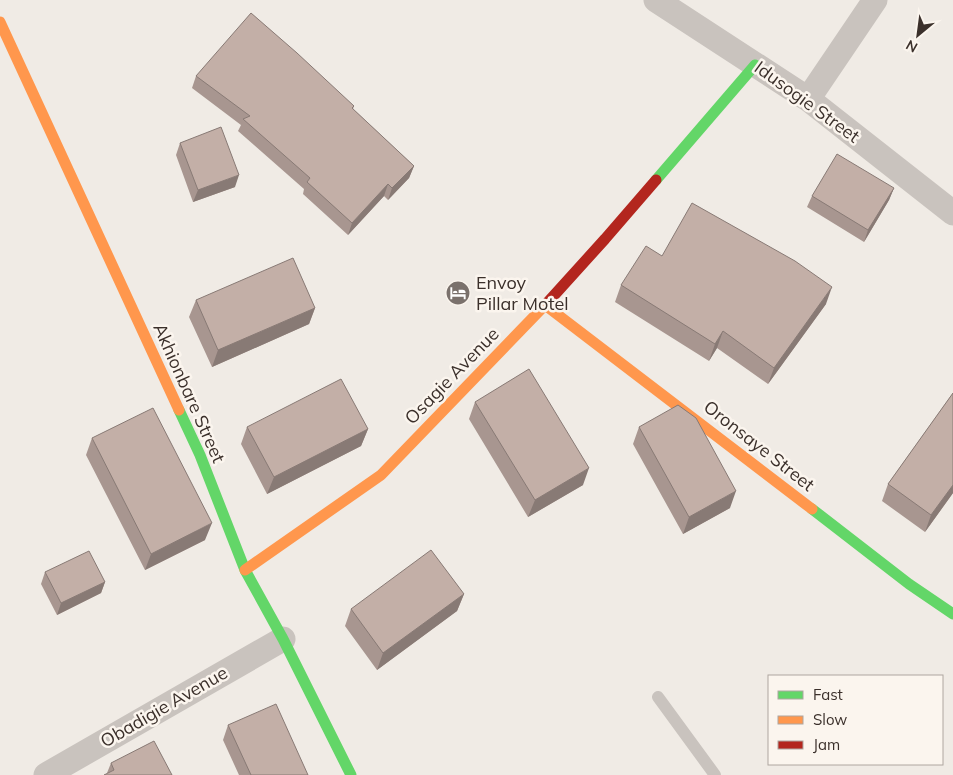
<svg xmlns="http://www.w3.org/2000/svg" width="953" height="775" font-family="Mulish,sans-serif">
<style>
.lines{fill:none;stroke-linecap:round;stroke-linejoin:round}
.lane{stroke:#c9c3be;stroke-width:12}
.street{stroke:#c9c3be;stroke-width:25}
.fast{stroke:#63d668;stroke-width:11}
.slow{stroke:#ff974d;stroke-width:11}
.jam{stroke:#b3261e;stroke-width:11}
.wall{fill:#a89690}
.shaded-wall{fill:#887a75}
.building{fill:#c3afa7;stroke:#887a75}
.labels{text-anchor:middle;stroke-width:5;stroke-linejoin:round;paint-order:stroke}
.street-label{font-size:18px;fill:#3b302b;stroke:#fbf5ee}
.poi-label{font-size:18px;fill:#3b302b;stroke:#fbf5ee;text-anchor:start}
</style>
<rect width="100%" height="100%" fill="#f0ebe5"/>
<g class="lines">
<!-- lane -->
<path class="lane" d="M658 697 715 775"/>
<!-- street -->
<path class="street" d="M656 0 808 99 953 213
M808 99 875 0
M46 775 283 639"/>
<!-- fast -->
<path class="fast" d="M656 180 755 65
M179 410 200 455 245 570 283 639 351 775
M812 509 909 584 953 614"/>
<!-- slow -->
<path class="slow" d="M0 22 179 410
M545 305 812 509
M245 570 381 475 548 302"/>
<!-- jam -->
<path class="jam" d="M548 302 605 239 656 180"/>
</g>
<!-- wall -->
<path class="wall" d="M196 76 354 106 353 109 414 166 409 178 388 200 384 196 348 235 303 194 304 189 238 131 241 125 192 88Z
M180 143 235 187 193 202 176 155Z
M894 188 889 200 864 242 807 207 812 196Z
M662 256 826 304 768 384 717 348 709 361 615 302 621 285Z
M196 300 315 308 309 324 212 367 189 317Z
M953 393V493L925 532 882 501 888 484Z
M475 402 583 485 528 517 469 419Z
M247 427 368 429 361 446 267 494 241 444Z
M639 427 730 508 683 534 633 444Z
M92 438 205 540 145 570 86 455Z
M45 572 105 582 101 593 57 615 41 584Z
M464 594 457 611 377 670 345 626 351 609Z
M228 725 308 775H239L223 740Z
M111 763 172 775 107 773Z"/>
<!-- shaded-wall -->
<path class="shaded-wall" d="M414 166 409 178 388 200 392 188Z
M239 175 235 187 193 202 198 190Z
M388 184 384 196 348 235 352 223Z
M894 188 889 200 864 242 868 230Z
M832 287 826 304 768 384 774 368Z
M315 308 309 324 212 367 218 350Z
M723 331 717 348 709 361 715 344Z
M368 429 361 446 267 494 274 477Z
M589 468 583 485 528 517 535 500Z
M953 485V493L925 532 931 515Z
M736 491 730 508 683 534 689 517Z
M212 523 205 540 145 570 151 554Z
M105 582 101 593 57 615 61 603Z
M464 594 457 611 377 670 383 653Z"/>
<!-- building -->
<path class="building" d="M251 13 297 53 354 106 352 108 414 166 392 188 388 184 352 223 307 182 310 178 243 119 250 116 196 76Z
M221 127 239 175 198 190 180 143Z
M837 154 894 188 868 230 812 196Z
M692 203 795 261 832 287 774 368 723 331 715 344 621 285 646 246 662 256Z
M293 258 315 308 218 350 196 300Z
M529 369 589 468 535 500 475 402Z
M341 379 368 429 274 477 247 427Z
M953 393V485L931 515 888 484Z
M678 405 696 418 736 491 689 517 639 427Z
M153 408 212 523 151 554 92 438Z
M431 550 464 594 383 653 351 609Z
M89 551 105 582 61 603 45 572Z
M276 704 308 775H251L228 725Z
M154 741 172 775H104L114 770 111 763Z"/>
<!-- icons -->
<defs>
<symbol id="hotel-disc" viewBox="-11 -11 22 22"><circle r="9.5" fill="#7a716c" stroke="#fbf5ee"/><path d="M-6-4.5h1.5V1H6V5H4.5V3h-9V5H-6ZM-4 0a1.8 1.8 0 1 1 3.6 0ZM.5 0V-2.5h3Q6-2.5 6 0Z" fill="#fff"/></symbol>
</defs>
<g fill-rule="evenodd">
<use href="#hotel-disc" x="444" y="279" width="28" height="28"/>
</g>
<g class="labels">
<!-- street labels -->
<g class="street-label">
<text transform="translate(807 102) rotate(36)" y="6">Idusogie Street</text>
<text transform="translate(452 376) rotate(-46)" y="6">Osagie Avenue</text>
<text transform="translate(189 393) rotate(66)" y="6">Akhionbare Street</text>
<text transform="translate(759 446) rotate(38)" y="6">Oronsaye Street</text>
<text transform="translate(164 707) rotate(-30)" y="6">Obadigie Avenue</text>
</g>
<!-- poi labels -->
<g class="poi-label">
<text x="476" y="289">Envoy<tspan x="476" dy="21">Pillar Motel</tspan></text>
</g>
</g>
<!-- legend -->
<rect x="768" y="675" width="175" height="90" fill="#fbf5ee" stroke="#aea6a0"/>
<rect x="778" y="691" width="25" height="8" fill="#63d668" stroke="#aea6a0"/>
<text x="813" y="700" font-size="15" fill="#3b302b">Fast</text>
<rect x="778" y="716" width="25" height="8" fill="#ff974d" stroke="#aea6a0"/>
<text x="813" y="725" font-size="15" fill="#3b302b">Slow</text>
<rect x="778" y="741" width="25" height="8" fill="#b3261e" stroke="#aea6a0"/>
<text x="813" y="750" font-size="15" fill="#3b302b">Jam</text>
<!-- north arrow -->
<g transform="translate(918 35) rotate(209)" stroke="#fbf5ee" stroke-width="4" paint-order="stroke">
<path d="M0-4L9 19L0 12L-9 19Z" fill="#3b302b"/>
<text y="-8" font-size="14" font-weight="bold" text-anchor="middle" fill="#3b302b">N</text>
</g>
</svg>
